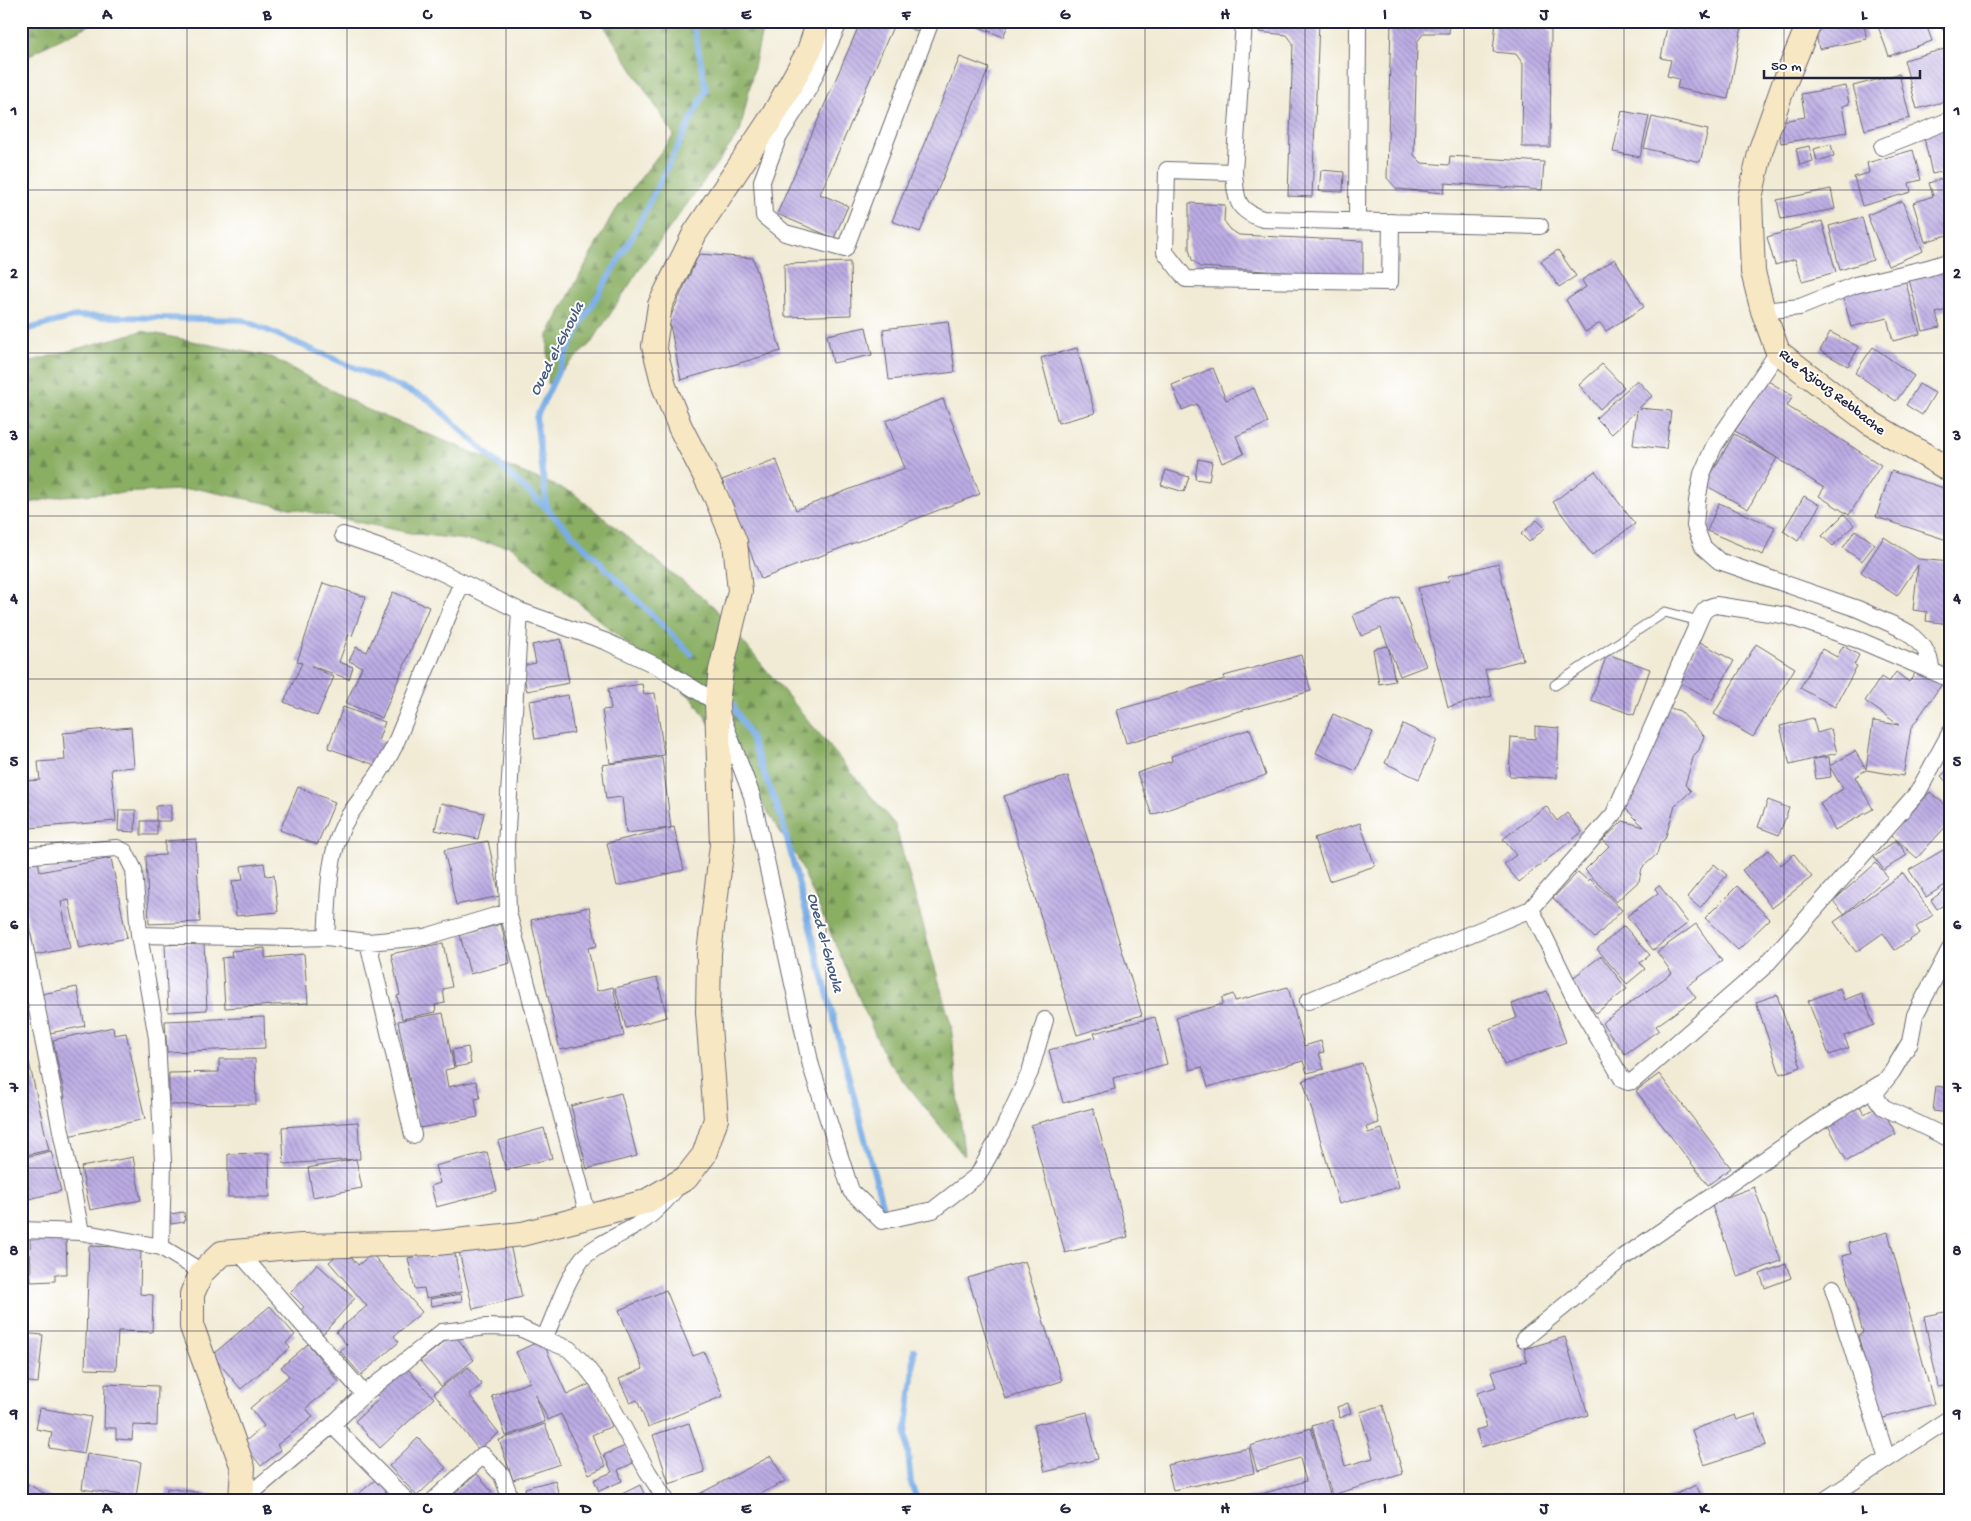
<svg xmlns="http://www.w3.org/2000/svg" width="1971" height="1521" font-family="'Gochi Hand',sans-serif">
<style>
.forest{fill:url(#forest-firs);stroke:#566850}
.lines{fill:none;stroke-linecap:round;stroke-linejoin:round}
.stream{stroke:#7aade6;stroke-width:6}
.building{fill:url(#building-back-hatch)}
.lane-casing{stroke:#6a6871;stroke-width:11}
.street-casing{stroke:#6a6871;stroke-width:18}
.secondary-casing{stroke:#6a6871;stroke-width:26}
.lane{stroke:#fff;stroke-width:9}
.street{stroke:#fff;stroke-width:16}
.secondary{stroke:#f8e7c3;stroke-width:24}
.grid{fill:none;stroke:#22223b;stroke-width:1;stroke-opacity:0.55}
.labels{text-anchor:middle;stroke-width:4;stroke-linejoin:round;paint-order:stroke}
.street-label{font-size:15px;fill:#22223b;stroke:#fff}
.water-label{font-size:16px;font-style:italic;fill:#455a7f;stroke:#fff}
.neatline{fill:none;stroke:#22223b;stroke-width:2}
.grid-label{font-size:16px;text-anchor:middle;font-weight:bold;fill:#22223b}
</style>
<defs>
<pattern id="forest-firs" width="22" height="20" patternUnits="userSpaceOnUse" patternTransform="scale(1.25)"><rect width="22" height="20" fill="#8aaf64"/><path d="M5 1l3.5 6h-7zM16 11l3.5 6h-7z" fill="#708e54"/></pattern>
<pattern id="building-back-hatch" width="6" height="6" patternUnits="userSpaceOnUse" patternTransform="scale(1.25)"><rect width="6" height="6" fill="#bcace4"/><path d="M-1 5l2 2M0 0l6 6M5-1l2 2" fill="none" stroke="#988cba"/></pattern>
</defs>
<rect width="100%" height="100%" fill="#fff"/>
<filter id="ink" filterUnits="userSpaceOnUse"><feTurbulence type="fractalNoise" baseFrequency=".02" numOctaves="2"/><feDisplacementMap in="SourceGraphic" scale="10" xChannelSelector="R" yChannelSelector="G"/><feConvolveMatrix kernelMatrix="1 2 1 2 8 2 1 2 1" color-interpolation-filters="sRGB"/></filter>
<filter id="wash" filterUnits="userSpaceOnUse"><feTurbulence type="fractalNoise" baseFrequency=".0096" numOctaves="4" result="noise"/><feDisplacementMap in="SourceGraphic" scale="20" xChannelSelector="R" yChannelSelector="G"/><feGaussianBlur stdDeviation="1.12" result="paint"/><feColorMatrix in="noise" values="0 0 0 0 0 0 0 0 0 0 0 0 0 0 0 0 0 1.4 0 .05"/><feComposite in="paint" operator="in"/></filter>
<g filter="url(#wash)">
<rect width="100%" height="100%" fill="#f1ebd5"/>
<!-- forest -->
<path class="forest" d="M21 21H98L40 49 21 62Z
M601 21H764L740 132 643 264 592 342 548 384V335L612 215 674 135Z
M142 331 271 357 366 409 573 493 714 607 895 825 951 1025 964 1156 885 1057 797 857 694 700 511 546 410 533 198 489 62 496 21 505V364Z"/>
<g class="lines">
<!-- stream -->
<path class="stream" d="M21 331 77 316 243 320 428 399 547 509
M691 654 547 509 536 418 582 322 632 237 706 90 693 21
M726 693 750 736 782 820 883 1208
M914 1350 913 1377 906 1434 911 1483 917 1500"/>
</g>
<g id="blocks">
<!-- building -->
<path class="building" d="M861 21H924L919 32 895 22 820 194 848 206 834 238 777 214Z
M973 21H1010L1003 37 972 24Z
M1260 21H1319L1312 197 1288 196 1293 43 1287 35 1259 32Z
M1391 21H1450L1449 33H1424L1417 42 1414 155 1422 163 1449 165 1450 156 1544 162 1542 190 1445 183 1444 193 1397 189 1387 178Z
M1496 21 1541 22 1551 31 1550 147H1522L1523 64 1516 54 1493 52Z
M1699 21H1743L1728 99 1677 88 1679 79 1667 76 1671 60 1661 58 1668 22 1698 28Z
M1824 21H1863L1867 39 1819 49 1814 23Z
M1876 21H1925L1932 41 1889 56Z
M1948 48 1950 55V100L1917 109 1904 60Z
M960 57 989 68 920 232 892 221Z
M1899 74 1910 118 1865 130 1853 86Z
M1846 86 1849 104 1842 106 1847 132 1781 143 1777 122 1805 117 1801 94Z
M1622 111 1649 116 1640 157 1613 152Z
M1652 117 1708 130 1700 162 1644 148Z
M1945 129 1946 135 1950 134V170L1932 174 1923 133Z
M1831 144 1834 156 1817 161 1814 149Z
M1809 146 1813 161 1800 165 1796 149Z
M1913 150 1921 180 1909 183 1911 192 1862 206 1854 177 1869 173 1867 163Z
M1321 170 1344 172 1343 192 1319 191Z
M1950 176V234L1925 242 1913 203 1933 196 1929 183Z
M1831 189 1835 209 1781 219 1777 200Z
M1902 201 1923 251 1888 266 1867 215Z
M1189 203 1225 205 1224 221 1231 230 1239 235 1363 241V277L1200 267 1192 260 1189 249Z
M1862 217 1873 260 1840 270 1829 226Z
M1822 221 1836 272 1802 281 1795 259 1775 265 1767 237Z
M1558 250 1576 276 1559 287 1541 261Z
M699 254 753 258 781 351 681 380 669 320Z
M1615 259 1644 307 1606 331 1600 323 1585 332 1566 300 1586 287 1582 280Z
M850 262 851 315 785 317 784 264Z
M1950 269V309L1936 313 1940 327 1923 331 1909 280Z
M1904 276 1920 334 1893 341 1887 318 1851 327 1842 292Z
M948 321 955 372 889 380 883 329Z
M866 327 872 355 833 363 827 335Z
M1830 332 1859 347 1848 366 1820 351Z
M1873 347 1914 376 1896 401 1855 373Z
M1077 348 1095 413 1058 423 1041 358Z
M1602 364 1624 387 1600 409 1579 385Z
M1213 368 1226 400 1254 388 1268 423 1236 436 1244 454 1222 463 1197 404 1182 410 1172 385Z
M1637 380 1652 396 1639 408 1671 411 1666 449 1633 445 1637 410 1612 434 1596 418Z
M1768 381 1793 396 1787 406 1881 465 1849 515 1819 496 1824 488 1735 431Z
M1919 384 1935 393 1922 415 1906 405Z
M943 399 980 494 761 579 722 480 776 459 796 510 905 468 886 421Z
M1734 434 1777 458 1748 509 1705 485Z
M1198 459 1212 462 1209 481 1195 479Z
M1166 470 1189 477 1184 492 1161 485Z
M1595 471 1635 524 1592 555 1553 502Z
M1891 471 1950 490V532L1947 540 1876 517Z
M1804 496 1820 505 1798 541 1783 531Z
M1719 503 1775 527 1763 555 1707 531Z
M1844 514 1854 525 1833 546 1822 536Z
M1537 520 1545 528 1529 542 1521 534Z
M1855 530 1875 544 1862 561 1843 548Z
M1884 537 1918 559 1950 562V624L1926 621 1927 612 1913 610 1918 565 1897 596 1861 572Z
M1498 563 1523 660 1485 670 1492 696 1448 707 1418 588 1449 581 1448 576Z
M323 583 366 597 352 636 349 634 339 662 353 667 349 679 311 666 334 677 317 716 284 702 302 663 297 662Z
M393 592 429 607 382 718 346 703 362 667 349 661 356 647 367 652Z
M1399 597 1426 666 1400 676 1388 646 1395 681 1379 684 1373 649 1388 646 1381 628 1361 636 1353 615Z
M561 639 569 683 527 691 522 666 536 663 532 645Z
M1700 642 1734 661 1712 700 1678 681Z
M1756 644 1795 668 1753 737 1714 714Z
M1843 646 1859 655 1854 665 1857 666 1835 707 1800 688 1822 649 1837 657Z
M1607 654 1650 669 1634 715 1591 700Z
M1301 655 1311 691 1126 743 1117 710 1225 679 1224 676Z
M1919 668 1942 684 1911 728 1903 776 1866 770 1855 777 1873 809 1835 830 1820 803 1843 789 1830 767 1831 777 1816 779 1813 759 1829 757 1830 766 1855 751 1866 769 1873 721 1899 725 1865 701 1881 677 1889 682 1896 672 1909 682Z
M642 684 644 694 655 693 664 755 610 763 602 710 611 709 608 689Z
M568 695 574 733 535 739 529 701Z
M1663 706 1680 711 1704 736 1699 750 1694 755 1685 785 1691 791 1675 806 1665 839 1660 843 1657 854 1642 868 1639 881 1616 902 1585 870 1609 846 1603 840 1623 821 1644 827 1625 808Z
M343 707 385 722 378 741 386 744 378 766 328 748Z
M1333 714 1373 732 1356 771 1316 753Z
M1813 718 1817 733 1831 729 1837 753 1790 765 1780 726Z
M1403 724 1437 740 1419 779 1385 763Z
M1535 726 1559 728 1557 778 1509 776 1511 737 1535 739Z
M131 727 134 767 111 769 116 821 29 828 25 781 40 780 38 762 65 760 63 733Z
M1250 729 1266 775 1152 815 1137 773 1172 761 1171 756Z
M662 757 671 828 626 833 622 797 606 799 602 765Z
M1950 768V786L1941 776Z
M1068 776 1142 1015 1077 1035 1004 796Z
M298 787 335 802 317 845 280 830Z
M1930 792 1950 809V822L1917 858 1891 835Z
M1768 800 1789 808 1779 835 1758 827Z
M441 803 484 813 478 839 435 830Z
M171 805V821H157V835H141V821H156V806Z
M1546 806 1557 821 1567 813 1582 832 1519 882 1504 864 1516 855 1503 839Z
M119 810H136L135 832 118 831Z
M1360 823 1375 866 1329 881 1314 838Z
M674 827 684 870 617 886 607 843Z
M196 839 200 922 149 924 146 856 165 855V841Z
M1896 840 1907 855 1884 870 1874 857Z
M488 841 500 896 456 905 444 850Z
M1950 846V882L1926 897 1909 870Z
M1769 850 1781 865 1794 854 1812 877 1772 908 1742 870Z
M111 858 127 938 79 948 69 900 61 902 70 948 35 955 21 886V863L38 860 40 872Z
M264 863 266 876 274 875 278 912 236 916 232 881 243 880 241 866Z
M1876 863 1888 877 1844 914 1833 901Z
M1714 864 1727 875 1700 908 1687 897Z
M1578 872 1588 881 1590 879 1622 910 1595 938 1553 898Z
M1903 873 1933 915 1916 927 1920 933 1895 950 1883 933 1856 952 1834 922Z
M1659 885 1688 923 1653 950 1627 916 1658 893 1655 888Z
M1737 886 1770 919 1738 950 1705 918Z
M1947 888 1950 892V901L1937 909 1931 900Z
M589 907 597 946 588 948 597 991 613 987 624 1036 560 1050 531 920Z
M501 924 510 963 470 974 460 935Z
M1696 924 1722 961 1687 986 1696 998 1656 1026 1659 1030 1625 1054 1602 1023 1672 973 1657 952Z
M1624 926 1650 955 1640 963 1645 969 1627 984 1597 949Z
M204 943 207 1010 168 1012 165 945Z
M443 943 452 987 443 989 445 1003 435 1005 436 1012 402 1019 397 996 400 995 391 954Z
M265 948V958L304 954 308 1003 225 1008 222 958 232 957 231 951Z
M1601 956 1627 989 1596 1013 1570 980Z
M657 978 667 1017 626 1028 615 988Z
M77 987 85 1026 50 1033 42 994Z
M1288 987 1304 1046 1321 1041 1324 1052 1319 1053 1324 1069 1307 1073 1303 1061 1208 1087 1202 1067 1190 1070 1176 1017 1223 1004 1222 998 1233 994 1235 1001Z
M1840 988 1844 1000 1862 993 1874 1025 1844 1036 1849 1048 1829 1055 1808 1001Z
M1547 991 1566 1042 1504 1065 1490 1028 1517 1018 1512 1004Z
M1777 995 1801 1067 1780 1074 1756 1002Z
M443 1013 454 1068 445 1070 448 1087 476 1081 480 1098 475 1099 478 1117 419 1128 398 1021Z
M264 1017 265 1048 167 1052 165 1021Z
M1155 1017 1167 1064 1113 1078 1115 1089 1063 1103 1049 1050 1096 1037 1094 1033Z
M21 1027 49 1150 21 1156Z
M113 1027 114 1035 126 1033 145 1119 68 1136 60 1099 65 1098 53 1040Z
M468 1047 471 1064 455 1067 452 1050Z
M219 1059H255L256 1104 169 1105V1073L219 1072Z
M1362 1063 1379 1123 1366 1127 1368 1133 1382 1129 1399 1187 1339 1204 1303 1080Z
M1659 1074 1731 1168 1708 1185 1636 1091Z
M1936 1086 1950 1088V1113L1933 1111Z
M621 1093 637 1156 587 1169 571 1106Z
M1859 1104 1864 1114 1880 1105 1896 1134 1847 1161 1826 1122Z
M1093 1108 1128 1237 1065 1253 1031 1125Z
M358 1122 360 1159H356L362 1188 313 1197 308 1168 356 1159 284 1164 282 1127Z
M544 1128 552 1158 506 1170 498 1141Z
M51 1151 61 1191 21 1201V1158Z
M487 1152 497 1191 436 1207 431 1186 440 1183 435 1166Z
M269 1153 270 1197H228V1154Z
M133 1157 141 1200 90 1210 81 1167Z
M1754 1187 1781 1261 1738 1277 1711 1203Z
M184 1212 185 1222 171 1224 170 1214Z
M1888 1232 1934 1404 1880 1419 1858 1335 1863 1333 1842 1256 1851 1254 1848 1243Z
M66 1233 67 1274H55V1281L31 1282 30 1234Z
M508 1236 522 1297 473 1309 458 1248Z
M21 1246H26L28 1288H21Z
M89 1246 141 1248 140 1294 153 1295 152 1332 118 1331 116 1370 85 1369Z
M344 1249 358 1265 372 1254 422 1312 394 1336 399 1342 361 1375 340 1351 347 1345 336 1332 367 1306 329 1262Z
M454 1249 462 1292 426 1298 424 1288 415 1289 408 1258Z
M1025 1261 1062 1381 1005 1399 968 1278Z
M317 1264 355 1298 322 1335 298 1313 304 1307 290 1293Z
M1786 1264 1791 1278 1765 1288 1760 1274Z
M666 1290 693 1356 704 1352 723 1396 648 1427 637 1400 630 1403 619 1379 643 1369 619 1310Z
M461 1294 462 1301 431 1306 430 1299Z
M270 1306 295 1335 286 1343 290 1348 241 1389 212 1355Z
M1950 1311V1385L1938 1387 1924 1316Z
M21 1333 43 1335 38 1383 21 1381Z
M454 1334 474 1360 441 1386 420 1361Z
M1565 1337 1588 1415 1481 1447 1476 1430 1487 1427 1477 1393 1496 1387 1491 1371 1527 1361 1524 1349Z
M542 1340 567 1395 592 1383 612 1426 592 1435 606 1466 589 1474 561 1414 548 1420 535 1394 545 1422 506 1436 492 1396 530 1382 516 1352Z
M308 1344 339 1382 306 1408 313 1417 277 1445 281 1450 261 1466 243 1443 264 1426 250 1408 289 1376 281 1367Z
M404 1365 434 1398 380 1448 355 1421 380 1398 375 1392Z
M468 1367 482 1385 469 1394 499 1433 478 1449 434 1393Z
M105 1384 158 1386 157 1426 133 1425 132 1440 116 1439V1428H104Z
M1348 1403 1351 1413 1340 1418 1337 1407Z
M1383 1405 1403 1474 1332 1495 1312 1426 1332 1420 1345 1466 1373 1458 1360 1412Z
M40 1408 91 1417 84 1454 49 1448 52 1432 36 1429Z
M1087 1412 1098 1459 1045 1472 1034 1425Z
M1755 1414 1766 1445 1704 1465 1692 1430 1735 1415 1737 1420Z
M689 1423 705 1472 669 1484 653 1435Z
M545 1424 560 1464 513 1480 499 1440Z
M1311 1428 1331 1498 1326 1500H1241L1306 1481 1300 1458 1257 1471 1250 1446Z
M418 1438 446 1468 417 1496 389 1466Z
M625 1446 633 1463 618 1470 622 1481 599 1491 594 1480 612 1472 604 1455Z
M1249 1448 1254 1473 1173 1490 1167 1465Z
M87 1454 141 1462 136 1497 82 1489Z
M771 1456 785 1481 749 1500H688Z
M477 1474 492 1492 484 1498 485 1500H442L453 1493Z
M380 1476 399 1500H351Z
M555 1480 560 1500H528L525 1488Z
M24 1482 56 1500H21V1486Z
M640 1485 647 1500H610Z
M1696 1485 1703 1500H1663Z
M167 1488 216 1495V1500H166Z"/>
</g>
</g>
<g filter="url(#ink)">
<use href="#blocks" fill-opacity="0" stroke="#6a6871" stroke-width="1"/>
<g class="lines">
<defs>
<path id="lane" d="M1555 685 1665 612 1699 621"/>
<path id="street" d="M840 21 809 88 778 138 762 181 764 216 785 233 845 249 931 21
M1244 21 1234 172C1236 198 1235 210 1263 219L1540 226
M1948 21 1950 25
M1882 147 1950 120
M1234 172 1167 170 1165 252 1186 279 1390 282 1391 222
M1357 222 1358 21
M1763 311 1800 307 1855 285 1928 268 1950 261
M1778 352 1714 446 1702 474 1697 501 1695 526 1703 547 1719 561 1858 609 1898 627 1909 633 1924 648 1929 658 1932 671
M343 535 398 554 441 572 520 611 607 642 659 667 717 703 752 796 811 1066 851 1191 882 1221 933 1210 978 1175 1002 1132 1030 1072 1045 1020
M520 611 506 845 508 912 588 1216
M21 856 117 848 125 852 134 870 139 935 157 1038 163 1162 161 1247
M1531 909 1573 995 1623 1080 1628 1082 1633 1081 1765 966 1918 792 1950 733
M21 928 81 1232
M139 935 293 938 326 937 368 942 425 937 508 912
M326 937C329 900 327 858 344 824 352 809 363 797 372 783 381 772 387 760 394 747L462 582
M368 942 413 1135
M1950 949 1915 1015 1910 1042 1892 1072 1876 1092 1877 1099 1883 1107 1950 1139
M1308 1001 1531 909 1614 814 1699 621C1703 611 1706 607 1716 605L1788 616 1861 641 1950 679
M21 1230 81 1232 161 1247 202 1272
M238 1251 364 1394
M1833 1288 1887 1459
M1524 1339 1624 1257 1813 1126 1880 1084
M332 1425 406 1500
M243 1500 332 1425 364 1394 442 1332 487 1327 520 1328 544 1339
M434 1500 483 1455 502 1475 511 1500
M666 1500 648 1472 598 1382 583 1363 569 1349 544 1339C556 1313 565 1282 582 1259 593 1246 622 1234 637 1225 651 1216 663 1204 674 1191
M1825 1500 1950 1418"/>
<path id="secondary" d="M1810 21 1784 84 1761 149 1750 198 1753 272 1763 311 1778 352 1869 422 1950 470
M241 1500 243 1468 192 1327V1294L202 1272 222 1253 301 1246 437 1243 522 1234 645 1202 686 1178 704 1155 716 1119 708 1012 709 953 722 845 717 703 721 670 740 591 735 542 716 497 680 427 664 386 654 346 660 305 695 233 773 116 809 51 819 21"/>
</defs>
<!-- lane casing -->
<use href="#lane" class="lane-casing"/>
<!-- street casing -->
<use href="#street" class="street-casing"/>
<!-- secondary casing -->
<use href="#secondary" class="secondary-casing"/>
<!-- lane -->
<use href="#lane" class="lane"/>
<!-- street -->
<use href="#street" class="street"/>
<!-- secondary -->
<use href="#secondary" class="secondary"/>
</g>
</g>
<!-- grid -->
<path class="grid" d="M187 21V1500M347 21V1500M506 21V1500M666 21V1500M826 21V1500M986 21V1500M1145 21V1500M1305 21V1500M1464 21V1500M1624 21V1500M1784 21V1500M21 190H1950M21 353H1950M21 516H1950M21 679H1950M21 842H1950M21 1005H1950M21 1168H1950M21 1331H1950"/>
<g class="labels">
<!-- street labels -->
<g class="street-label">
<text transform="translate(1833 391) rotate(38)" y="5">Rue Aziouz Rebbache</text>
</g>
<!-- water labels -->
<g class="water-label">
<text transform="translate(555 348) rotate(-63)" y="6">Oued el-Ghoula</text>
<text transform="translate(827 942) rotate(75)" y="6">Oued el-Ghoula</text>
</g>
</g>
<!-- margin -->
<rect width="1971" height="1521" fill="none" stroke="#fff" stroke-width="55"/>
<!-- scale -->
<path d="M1764 70v8h156v-8" fill="none" stroke="#22223b" stroke-width="2.5"/>
<text x="1771" y="70" font-size="15" fill="#22223b" stroke="#ffffff" stroke-width="4" paint-order="stroke">50 m</text>
<rect x="28" y="28" width="1916" height="1466" class="neatline"/>
<g class="grid-label">
<text x="107" y="19">A</text>
<text x="267" y="19">B</text>
<text x="427" y="19">C</text>
<text x="586" y="19">D</text>
<text x="746" y="19">E</text>
<text x="906" y="19">F</text>
<text x="1065" y="19">G</text>
<text x="1225" y="19">H</text>
<text x="1385" y="19">I</text>
<text x="1544" y="19">J</text>
<text x="1704" y="19">K</text>
<text x="1864" y="19">L</text>
<text x="14" y="115">1</text>
<text x="1957" y="115">1</text>
<text x="14" y="278">2</text>
<text x="1957" y="278">2</text>
<text x="14" y="440">3</text>
<text x="1957" y="440">3</text>
<text x="14" y="603">4</text>
<text x="1957" y="603">4</text>
<text x="14" y="766">5</text>
<text x="1957" y="766">5</text>
<text x="14" y="929">6</text>
<text x="1957" y="929">6</text>
<text x="14" y="1092">7</text>
<text x="1957" y="1092">7</text>
<text x="14" y="1255">8</text>
<text x="1957" y="1255">8</text>
<text x="14" y="1418">9</text>
<text x="1957" y="1418">9</text>
<text x="107" y="1513">A</text>
<text x="267" y="1513">B</text>
<text x="427" y="1513">C</text>
<text x="586" y="1513">D</text>
<text x="746" y="1513">E</text>
<text x="906" y="1513">F</text>
<text x="1065" y="1513">G</text>
<text x="1225" y="1513">H</text>
<text x="1385" y="1513">I</text>
<text x="1544" y="1513">J</text>
<text x="1704" y="1513">K</text>
<text x="1864" y="1513">L</text>
</g>
</svg>
